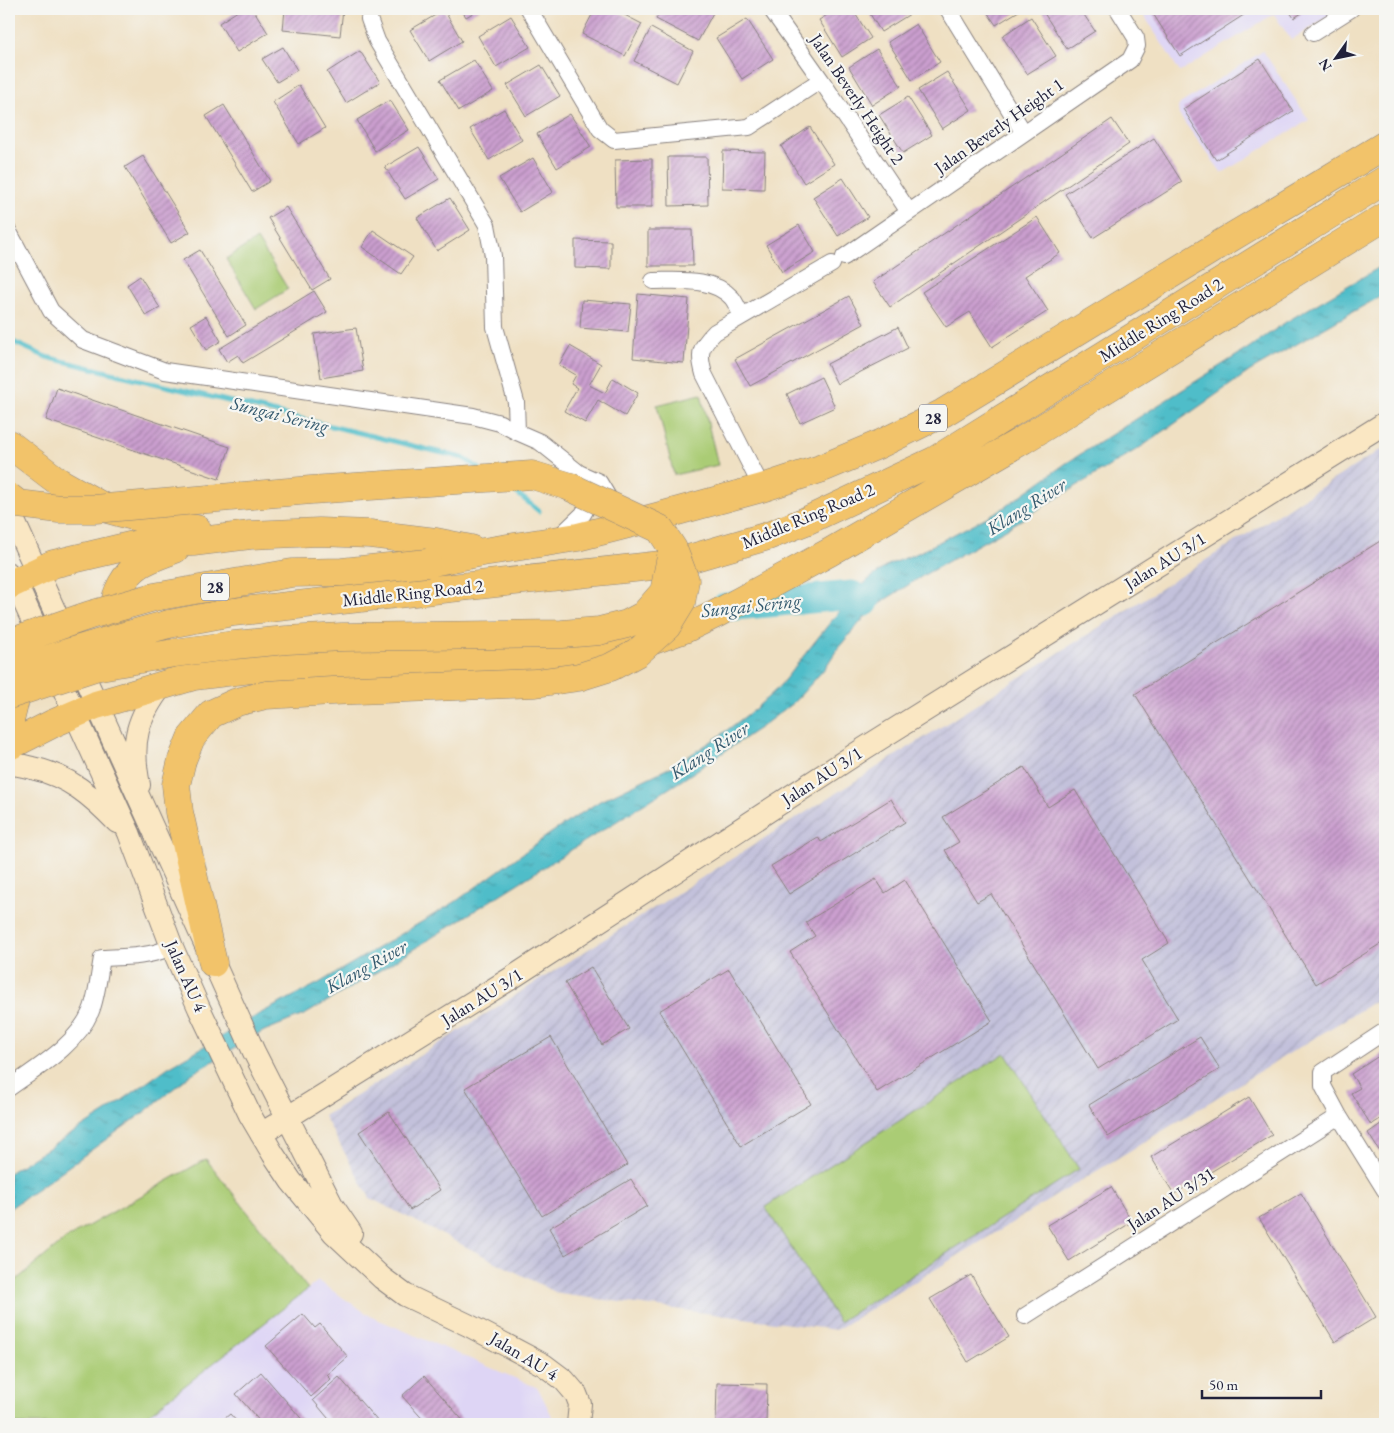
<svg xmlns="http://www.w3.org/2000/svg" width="1394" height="1433" font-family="'EB Garamond',serif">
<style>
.built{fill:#ded5f5}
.industrial{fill:url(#industrial-furrows)}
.grass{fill:#aacc75;stroke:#667758}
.water{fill:url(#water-ripples);stroke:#397082}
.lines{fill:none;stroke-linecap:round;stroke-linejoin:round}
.stream{stroke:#50bdc9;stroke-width:5}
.river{stroke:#50bdc9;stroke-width:29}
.building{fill:url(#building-hatch)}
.street-casing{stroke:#88817f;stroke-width:18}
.secondary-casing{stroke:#88817f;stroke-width:24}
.highway-casing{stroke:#88817f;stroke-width:29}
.street{stroke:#fff;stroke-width:16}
.secondary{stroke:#fae7c3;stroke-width:22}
.highway{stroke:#f2c36a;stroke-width:28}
.highway-bridge-casing{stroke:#88817f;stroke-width:29;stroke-linecap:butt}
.highway-bridge{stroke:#f2c36a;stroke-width:28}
.labels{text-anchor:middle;stroke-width:4.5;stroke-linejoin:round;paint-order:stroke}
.shield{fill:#f6f6f2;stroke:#626272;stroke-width:1}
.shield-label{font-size:16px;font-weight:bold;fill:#22223b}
.street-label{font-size:18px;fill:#22223b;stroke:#f6f6f2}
.water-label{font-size:19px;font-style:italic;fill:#32586d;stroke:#f6f6f2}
</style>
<defs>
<pattern id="industrial-furrows" width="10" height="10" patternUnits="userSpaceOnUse" patternTransform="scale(1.25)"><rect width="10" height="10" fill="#c3c1db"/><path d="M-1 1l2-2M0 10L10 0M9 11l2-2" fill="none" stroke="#a7a6bd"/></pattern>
<pattern id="water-ripples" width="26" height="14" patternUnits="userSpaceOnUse" patternTransform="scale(1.25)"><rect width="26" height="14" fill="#50bdc9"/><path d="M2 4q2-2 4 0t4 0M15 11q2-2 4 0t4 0" fill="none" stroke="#4299a4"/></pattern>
<pattern id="building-hatch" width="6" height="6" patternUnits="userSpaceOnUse" patternTransform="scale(1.25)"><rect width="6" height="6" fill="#cb9fcf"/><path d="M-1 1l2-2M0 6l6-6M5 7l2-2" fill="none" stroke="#a481a9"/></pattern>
</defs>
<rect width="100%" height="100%" fill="#f6f6f2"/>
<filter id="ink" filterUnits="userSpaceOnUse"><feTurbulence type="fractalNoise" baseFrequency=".02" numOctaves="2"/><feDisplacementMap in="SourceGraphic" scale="10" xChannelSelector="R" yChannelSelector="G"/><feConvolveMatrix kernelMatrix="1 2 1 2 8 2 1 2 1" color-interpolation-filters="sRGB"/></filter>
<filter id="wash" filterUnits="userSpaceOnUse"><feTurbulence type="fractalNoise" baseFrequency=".0096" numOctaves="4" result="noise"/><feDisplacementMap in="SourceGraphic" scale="20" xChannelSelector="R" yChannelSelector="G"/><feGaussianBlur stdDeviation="1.12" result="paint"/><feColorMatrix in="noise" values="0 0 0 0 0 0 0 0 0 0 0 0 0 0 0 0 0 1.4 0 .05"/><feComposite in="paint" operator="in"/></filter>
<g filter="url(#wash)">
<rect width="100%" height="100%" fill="#efe0c3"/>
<!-- built -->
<path class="built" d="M1140 9H1341L1291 40 1274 14 1180 72Z
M1263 51 1309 120 1222 173 1179 115 1178 108 1180 104Z
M318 1281 372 1317 538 1388 555 1422 552 1424H136Z"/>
<!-- industrial -->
<path class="industrial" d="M1385 447V995L836 1330 559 1294 370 1198 324 1116Z"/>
<!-- grass -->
<path class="grass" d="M257 239 288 289 256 309 226 259Z
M701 394 718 465 674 475 657 405Z
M1005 1053 1079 1169 839 1322 765 1207Z
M206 1159 308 1289 136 1424H9V1286L67 1238Z"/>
<!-- water -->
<path class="water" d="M1385 264V294L1349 314 1250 371 1144 445 1006 529 924 575 883 601 865 617 838 648 825 668 809 686 794 702 761 727 679 782 382 969 306 1014 264 1031 193 1073 143 1113 9 1209V1173L106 1112 167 1068 263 1012 319 983 455 902 551 833 600 801 675 765 718 737 755 709 778 688 852 595 868 580 888 565 920 552 1002 509 1065 464 1247 349 1286 322Z"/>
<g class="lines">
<!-- stream -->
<path class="stream" d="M9 340 46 357 463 458 479 468
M508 486 539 511"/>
<!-- river -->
<path class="river" d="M725 607 852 595 865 602"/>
</g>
<g id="blocks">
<!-- building -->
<path class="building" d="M241 9H253L268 33 237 52 219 23Z
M285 9H343L340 36 283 30Z
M461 9H480L466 17Z
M595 9H613L642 24 625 56 582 34Z
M661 9H715L698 41 656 19Z
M837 9H852L871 38 842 57 819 20Z
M867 9H907L910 14 881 32Z
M985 9H1022L996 25Z
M1044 9H1080L1095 31 1067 49 1042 10Z
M1150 9H1253L1180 56Z
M1288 9H1308L1294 18Z
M444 10 462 41 429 61 410 30Z
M511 16 530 47 496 67 478 36Z
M1031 17 1056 56 1027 74 1002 36Z
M747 19 773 59 742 79 716 38Z
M916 24 940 62 912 80 888 42Z
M651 28 693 51 677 83 634 61Z
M283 47 297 70 277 82 262 59Z
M877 49 901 86 872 105 849 67Z
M360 51 380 82 346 103 327 72Z
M1260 59 1293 111 1216 160 1183 109Z
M474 60 493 91 459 111 440 80Z
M541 65 560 96 526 116 507 85Z
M947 72 971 110 942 129 918 90Z
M299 85 325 128 299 144 273 102Z
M908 97 932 135 903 153 879 115Z
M390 100 409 130 375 151 357 120Z
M224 105 270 181 252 192 206 116Z
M504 109 522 140 489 160 470 129Z
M570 114 591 147 557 168 537 134Z
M1112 119 1129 144 890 307 873 282Z
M810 127 834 164 804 183 781 146Z
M1154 138 1182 182 1093 238 1065 194Z
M419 147 439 179 405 199 385 167Z
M723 151 765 152 764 189 722 188Z
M143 156 190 232 171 243 125 167Z
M668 157H707L708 205 669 206Z
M533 158 553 192 520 212 499 178Z
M652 159V207H616L615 160Z
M843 178 868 217 838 236 813 197Z
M450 198 470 230 437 251 417 218Z
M286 207 330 279 312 290 268 218Z
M1037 217 1060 253 1025 276 1048 311 992 347 970 312 946 327 922 292Z
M799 225 815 252 782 272 766 245Z
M373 230 413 257 401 274 362 247Z
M648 230H692L693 266H648Z
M575 240 611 241V269L575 268Z
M200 250 246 325 229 336 183 260Z
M140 276 160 308 146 316 127 285Z
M314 291 327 312 243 363 238 355 227 362 219 349Z
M638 294 689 299 684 363 633 358Z
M849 296 864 324 750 386 735 359Z
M582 300 631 304 628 332 580 328Z
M206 316 221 341 206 350 191 325Z
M898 327 908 348 837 384 827 364Z
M356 328 363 371 321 378 314 334Z
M570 346 601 364 589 385 605 393 613 378 638 393 625 416 598 400 585 423 564 411 577 388 571 384 576 375 559 365Z
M821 377 835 407 800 423 787 394Z
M57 388 230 447 219 479 46 420Z
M1385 538V941L1316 984 1135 694Z
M1024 767 1048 807 1075 790 1169 943 1142 960 1178 1019 1098 1069 991 894 977 902 945 850 959 842 943 817Z
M891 799 905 822 789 894 771 866 818 837 821 842Z
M876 879 885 893 905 880 992 1021 877 1092 790 952 815 936 806 922Z
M591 967 629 1029 602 1045 565 983Z
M729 969 811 1104 741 1146 659 1011Z
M551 1037 627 1165 542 1216 465 1088Z
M1200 1037 1220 1069 1108 1137 1089 1105Z
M1385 1052V1116L1371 1125 1351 1093 1360 1088 1351 1074Z
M1249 1097 1272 1135 1174 1194 1151 1157Z
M389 1112 440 1190 410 1210 359 1132Z
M1385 1121V1160L1368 1133Z
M631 1179 647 1206 565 1255 549 1228Z
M1111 1187 1132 1222 1069 1261 1047 1225Z
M1301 1193 1376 1317 1335 1342 1259 1218Z
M971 1275 1009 1337 968 1362 930 1299Z
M303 1314 315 1328 320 1324 348 1357 327 1375 331 1379 311 1397 266 1346Z
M261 1372 306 1424H262L236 1394Z
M424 1376 466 1424H427L402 1396Z
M339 1377 380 1424H333L313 1400Z
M717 1383 767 1384 766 1424H716Z
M230 1414 239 1424H218Z"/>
</g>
</g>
<g filter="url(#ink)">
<use href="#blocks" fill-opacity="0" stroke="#88817f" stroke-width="1"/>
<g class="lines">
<defs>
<path id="street" d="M371 9 369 19 377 41 487 225 493 256 495 327 516 402 517 432 540 442 579 473 599 482 611 502 614 503
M529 9 600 129 614 140 749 127 821 80
M771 9 821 80 909 212
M948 9 1024 133
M1313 33 1351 9
M9 232 51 311 83 340 165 371 473 416 500 423 517 432
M844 257 1130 60 1137 46 1136 38 1118 9
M653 281C679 281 713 277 732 298 736 303 739 311 742 316
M762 488 704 374C698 353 700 347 715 332L832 264
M557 539 583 514 587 507 584 488
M1385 1031 1323 1072V1086L1339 1116 1385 1190
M9 1088C38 1067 76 1046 91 1011 97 996 99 974 102 958 127 957 149 957 172 947
M1025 1316 1339 1116"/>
<path id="secondary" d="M9 510 254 1052 332 1205 351 1233
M9 574 15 582 129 833 172 947 199 1008 250 1115 273 1154 291 1181 334 1233 382 1278 405 1295 468 1325 544 1365 564 1380 576 1394 580 1404 578 1424
M9 764C17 764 24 766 32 768 69 776 92 796 117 822
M139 785C130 741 137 718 163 684
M261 1134 513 977 865 748 1385 423"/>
<path id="highway" d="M9 444 59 482 107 509 162 524 197 529
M427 563 483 552 578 537 656 517 762 488 820 469 880 444 943 413 1227 240 1385 145
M9 585 53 564 133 545 193 542 250 535 319 532 370 534 436 542 471 549
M169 624 233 612 661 565 685 560 768 536 806 521 934 461 1385 180
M132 656C104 632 110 585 139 565 149 558 163 554 175 549
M9 677 16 696 9 725
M9 746 54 723 96 705 194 676 251 669 300 665 520 661 566 657 617 651 648 642 687 628 716 614 830 552 1023 440 1385 217
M182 760 176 785 179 812 213 963"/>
</defs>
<!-- street casing -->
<use href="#street" class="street-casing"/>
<!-- secondary casing -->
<use href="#secondary" class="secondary-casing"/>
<!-- highway casing -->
<use href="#highway" class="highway-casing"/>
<!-- street -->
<use href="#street" class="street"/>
<!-- secondary -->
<use href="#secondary" class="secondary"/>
<!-- highway -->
<use href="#highway" class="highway"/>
<defs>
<path id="highway-bridge" d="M9 497 18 504 59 509H95L311 490 532 475 568 486 660 529 673 549 685 580 681 603 667 626 637 653 611 667 579 677 536 683 332 691 266 695 237 702 211 714 191 738 182 760
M9 643 90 615 154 597 292 573 342 572 427 563
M9 673C61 653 115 638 169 624
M9 695 95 667 174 653 234 645 287 640 342 637 562 634 599 631 627 624 644 615 664 592 671 557"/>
</defs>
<!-- highway-bridge casing -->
<use href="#highway-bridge" class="highway-bridge-casing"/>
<!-- highway-bridge -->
<use href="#highway-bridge" class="highway-bridge"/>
</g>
</g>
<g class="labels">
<!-- shield labels -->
<g class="shield">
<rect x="919" y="404.5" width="28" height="27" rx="4"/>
<rect x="201" y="573.5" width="28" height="27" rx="4"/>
</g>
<g class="shield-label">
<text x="933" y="424">28</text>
<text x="215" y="593">28</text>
</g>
<!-- street labels -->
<g class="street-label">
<text transform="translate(857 99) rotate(56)" y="6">Jalan Beverly Height 2</text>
<text transform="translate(999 126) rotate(-35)" y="6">Jalan Beverly Height 1</text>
<text transform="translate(1161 320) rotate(-32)" y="6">Middle Ring Road 2</text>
<text transform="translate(808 516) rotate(-23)" y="6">Middle Ring Road 2</text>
<text transform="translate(1165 561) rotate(-32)" y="6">Jalan AU 3/1</text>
<text transform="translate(413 593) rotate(-6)" y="6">Middle Ring Road 2</text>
<text transform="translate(822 776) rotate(-33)" y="6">Jalan AU 3/1</text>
<text transform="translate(186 976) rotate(66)" y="6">Jalan AU 4</text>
<text transform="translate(482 997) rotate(-32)" y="6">Jalan AU 3/1</text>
<text transform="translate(1171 1199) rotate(-33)" y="6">Jalan AU 3/31</text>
<text transform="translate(524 1356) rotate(31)" y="6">Jalan AU 4</text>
</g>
<!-- water labels -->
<g class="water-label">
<text transform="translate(280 414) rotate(14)" y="7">Sungai Sering</text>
<text transform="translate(1026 506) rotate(-32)" y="7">Klang River</text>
<text transform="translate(751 605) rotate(-6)" y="7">Sungai Sering</text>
<text transform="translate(709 750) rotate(-33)" y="7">Klang River</text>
<text transform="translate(366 966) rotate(-29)" y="7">Klang River</text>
</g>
</g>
<!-- margin -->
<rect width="1394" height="1433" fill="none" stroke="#f6f6f2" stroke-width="30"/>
<!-- north arrow -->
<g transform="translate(1336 58) rotate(237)" stroke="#f6f6f2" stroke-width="4" paint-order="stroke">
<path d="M0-4L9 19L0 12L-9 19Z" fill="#22223b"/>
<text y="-8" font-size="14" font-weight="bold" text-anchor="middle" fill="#22223b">N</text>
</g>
<!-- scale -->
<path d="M1202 1390v8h119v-8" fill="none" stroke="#22223b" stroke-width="2.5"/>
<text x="1209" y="1390" font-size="15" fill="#22223b" stroke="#f6f6f2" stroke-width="4" paint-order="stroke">50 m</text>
</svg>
